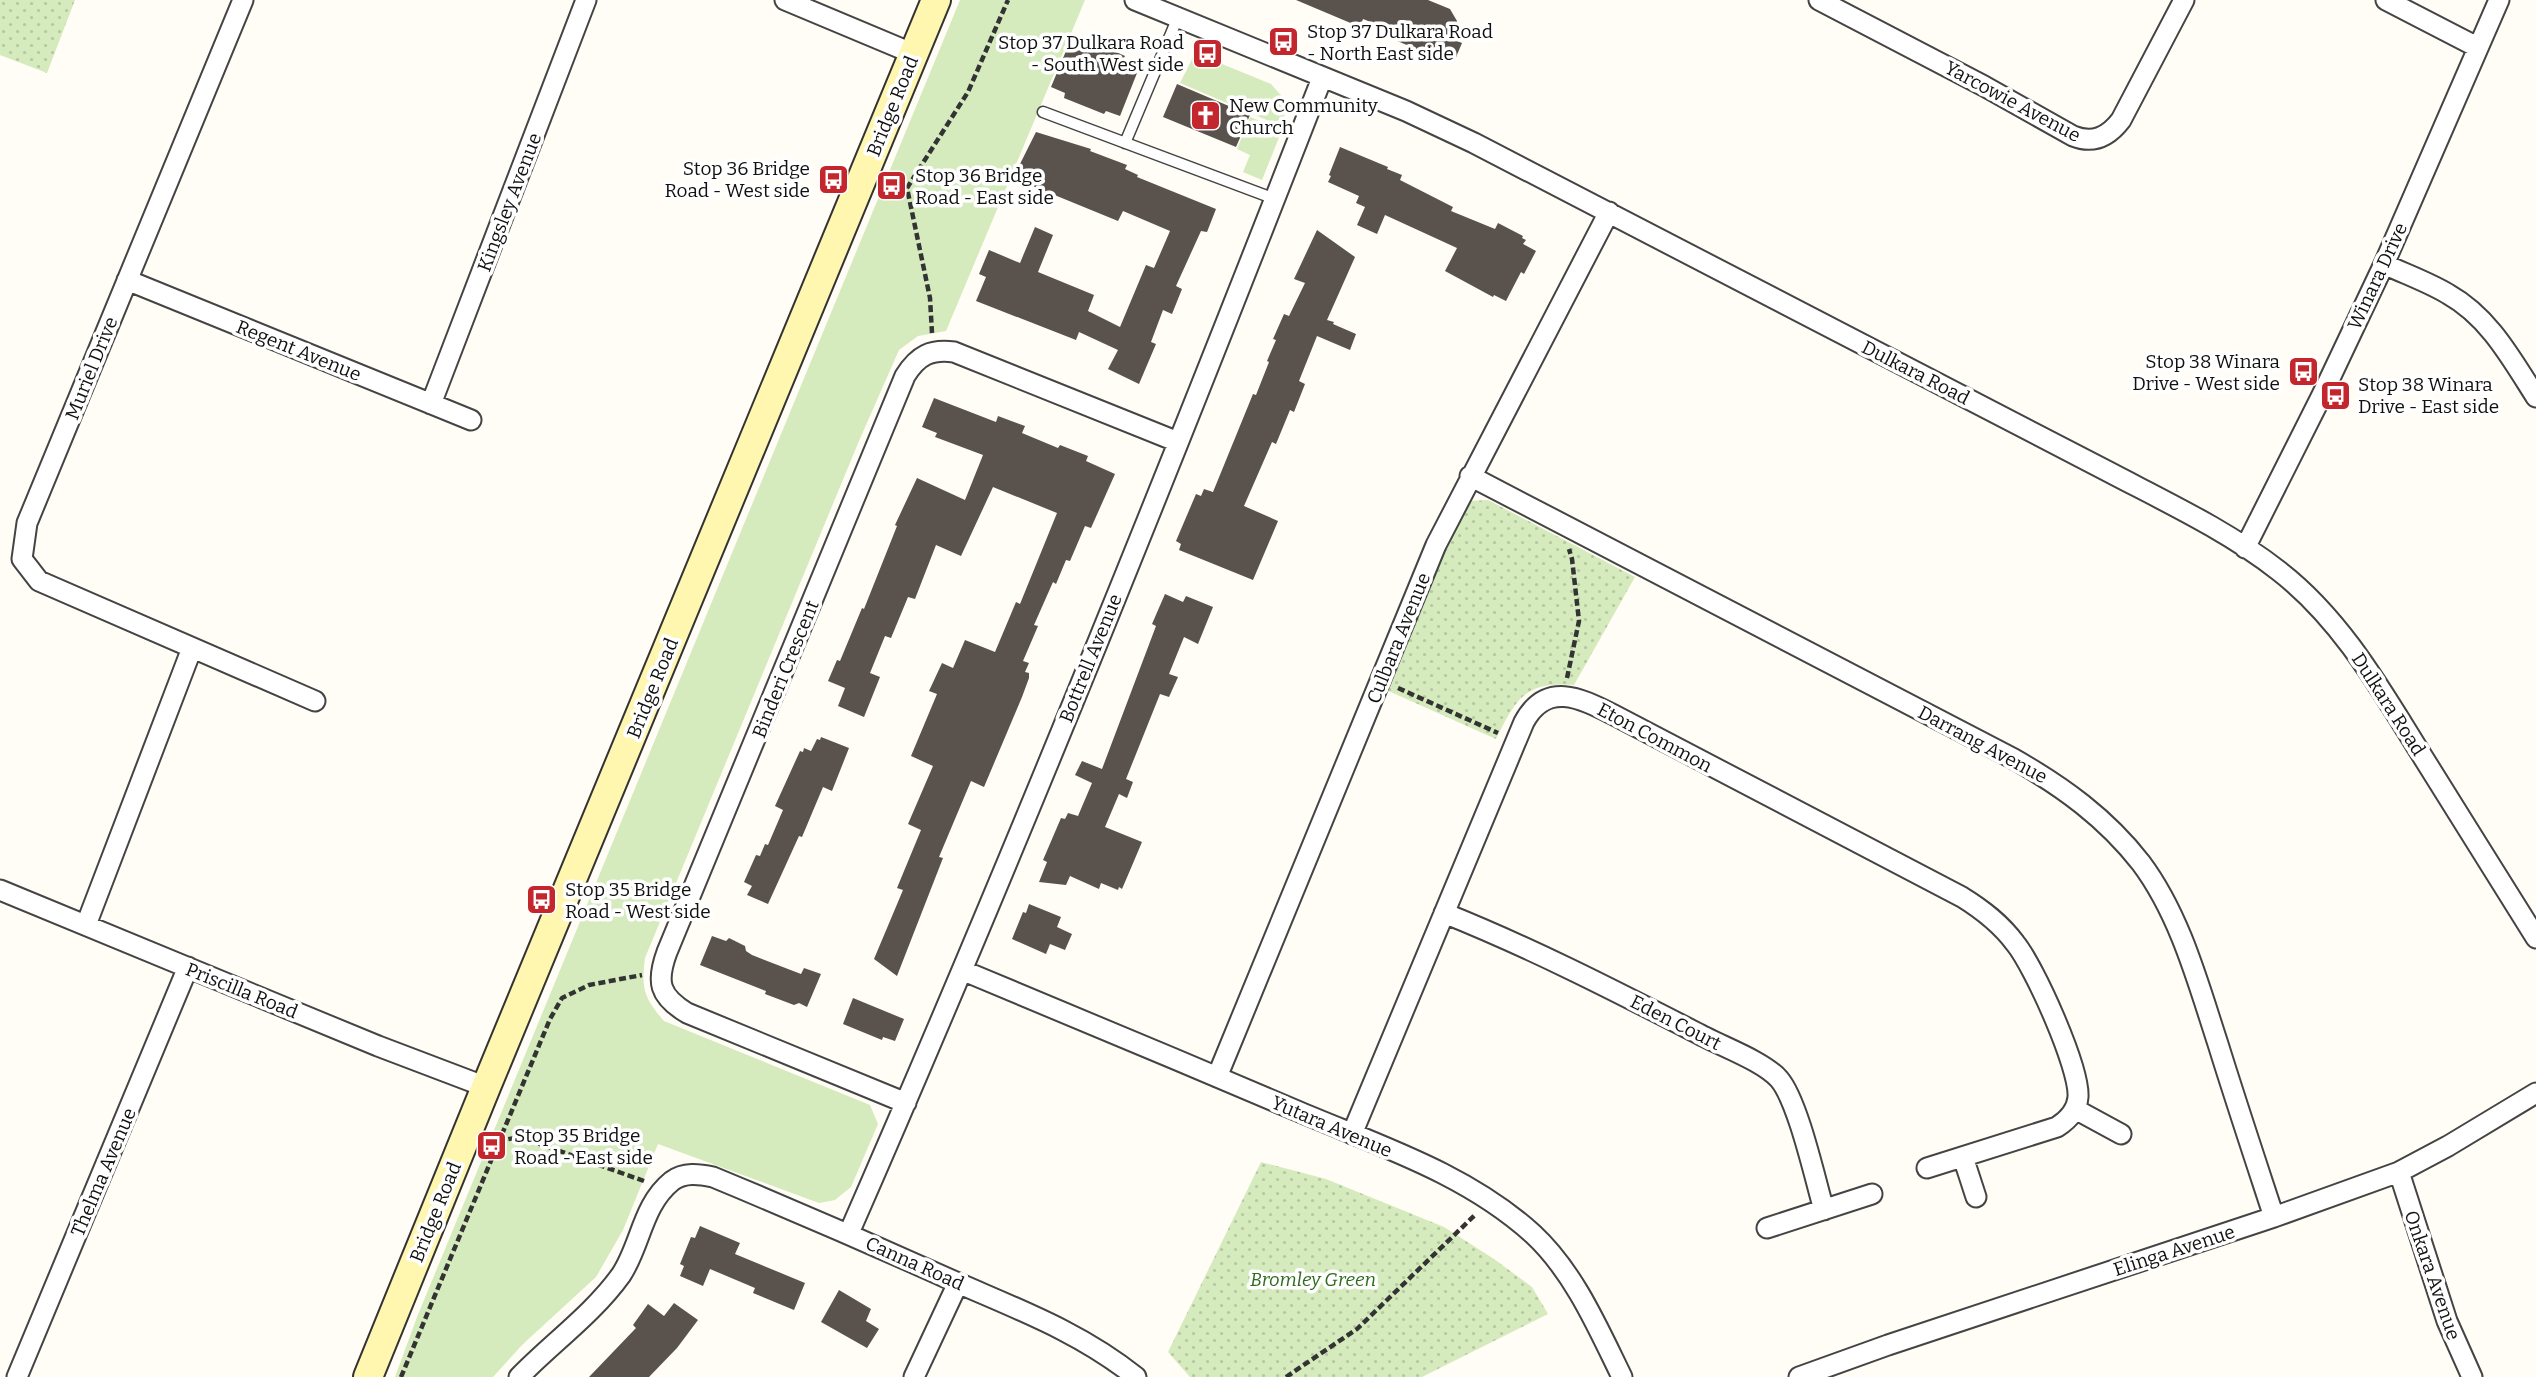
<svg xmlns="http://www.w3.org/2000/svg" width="2536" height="1377" font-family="Bitter,serif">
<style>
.grass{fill:#d5ebbd}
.park{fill:url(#park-dots)}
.building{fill:#5a524d}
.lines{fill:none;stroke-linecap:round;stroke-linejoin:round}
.service-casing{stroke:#444;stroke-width:13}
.minor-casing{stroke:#444;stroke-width:23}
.secondary-casing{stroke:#333;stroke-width:32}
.path{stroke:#333;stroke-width:4.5;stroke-dasharray:7 3.5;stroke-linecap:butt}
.service{stroke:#fff;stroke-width:10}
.minor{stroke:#fff;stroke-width:19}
.secondary{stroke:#fff6b0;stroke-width:28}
.labels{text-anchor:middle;stroke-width:7;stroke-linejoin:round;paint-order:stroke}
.poi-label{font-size:19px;fill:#111;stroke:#fff;text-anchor:start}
.street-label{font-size:19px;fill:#111;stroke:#fff}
.park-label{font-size:19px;font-style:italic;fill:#2f6b1f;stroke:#fff}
</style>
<defs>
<pattern id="park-dots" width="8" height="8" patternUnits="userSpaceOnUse" patternTransform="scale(1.75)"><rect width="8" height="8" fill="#d5ebbd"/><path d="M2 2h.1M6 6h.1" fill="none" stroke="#b6c8a1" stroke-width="1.8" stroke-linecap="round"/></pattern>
</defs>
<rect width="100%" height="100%" fill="#fffdf5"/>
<!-- grass -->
<path class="grass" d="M960 0H1085L946 331 918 336 899 350 859 441 645 958C641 989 644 998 664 1021L870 1105 878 1124 851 1187 835 1200 819 1203 658 1144 623 1230 596 1277 522 1345 493 1377H395L417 1317Z
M1195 53 1271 84 1286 101 1283 127 1180 83Z
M1250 117 1282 130 1262 180 1243 172 1250 155 1237 149Z"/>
<!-- park -->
<path class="park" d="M0 0H75L47 73 0 55Z
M1488 500 1635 577 1574 685C1525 681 1516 699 1496 739L1384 689 1457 515 1470 501Z
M1261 1162 1326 1179 1444 1227 1494 1259 1532 1287 1548 1314 1422 1377H1190L1168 1352Z"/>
<!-- building -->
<path class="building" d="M1296 0H1428L1450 9 1457 21 1450 38 1462 43 1454 62 1443 58 1442 60 1395 40 1398 33 1363 19 1360 27Z
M1071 39 1087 46 1090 40 1125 56 1122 61 1139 68 1120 116 1106 111 1104 114 1064 98 1065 93 1051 87Z
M1177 84 1250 115 1236 147 1163 117Z
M1036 132 1091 149 1090 151 1127 165 1125 169 1138 175 1137 177 1216 209 1207 232 1201 231 1176 286 1182 289 1172 314 1163 310 1151 342 1156 344 1139 384 1108 369 1118 350 1079 332 1076 340 976 301 986 277 979 274 989 250 1020 263 1035 227 1053 235 1038 272 1094 295 1088 311 1120 327 1146 265 1154 268 1170 231 1123 211 1118 221 1013 178Z
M1340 147 1388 167 1387 169 1402 175 1400 180 1453 207 1451 211 1495 229 1498 223 1523 236 1522 238 1526 240 1523 244 1536 251 1524 274 1521 272 1506 301 1494 295 1493 297 1445 271 1457 248 1385 215 1377 234 1357 225 1365 207 1356 203 1359 196 1328 182 1331 176 1329 175Z
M1317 230 1355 257 1327 320 1334 322 1333 324 1356 334 1350 350 1317 336 1299 381 1305 384 1294 412 1290 410 1276 444 1272 442 1244 506 1278 521 1253 580 1179 550 1181 544 1176 541 1196 494 1201 496 1204 489 1213 492 1253 394 1256 395 1269 362 1267 361 1276 340 1273 339 1284 314 1289 316 1305 283 1294 279Z
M934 398 996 422 998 416 1025 426 1022 433 1058 448 1060 445 1088 456 1086 461 1115 474 1091 528 1085 526 1070 561 1066 560 1056 584 1053 582 1034 625 1038 626 1023 661 1029 663 1025 672 1029 673V678L1022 697 984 787 971 781 939 857 943 858 897 976 874 959 903 890 897 888 921 830 908 824 933 766 911 756 937 694 929 691 942 663 953 668 965 640 995 652 1016 602 1020 604 1057 513 993 487 961 556 936 545 915 599 908 597 891 638 885 636 870 673 880 677 864 717 838 706 845 688 828 681 837 660 840 661 862 608 864 609 897 526 895 525 917 478 965 500 983 455 935 437 937 433 922 427Z
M1165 594 1183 602 1186 596 1213 607 1198 644 1184 637 1169 674 1178 677 1169 697 1160 694 1126 779 1133 782 1127 798 1119 794 1105 827 1142 842 1131 868 1122 889 1119 887 1118 890 1101 883 1099 889 1070 876 1066 885 1039 882 1047 862 1043 860 1061 818 1065 819 1068 813 1078 816 1092 783 1075 775 1082 761 1102 769 1156 626 1152 624Z
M821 737 849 748 832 791 823 787 802 837 799 836 768 904 747 895 752 886 744 882 756 855 760 856 765 844 768 845 783 810 775 806 800 751 803 752 804 748 811 751 817 739 820 740Z
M1029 904 1061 917 1057 927 1072 934 1065 950 1050 944 1046 954 1012 939 1023 912 1026 913Z
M712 936 726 941 729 938 745 946 746 951 752 955 801 974 804 968 821 974 807 1007 799 1003 794 1005 765 994 766 991 700 965Z
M853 998 904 1019 895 1041 883 1037 882 1040 843 1024Z
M700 1226 740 1243 735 1254 805 1283 794 1310 753 1293 755 1288 710 1269 703 1286 680 1276 684 1266 680 1264 691 1237 695 1238Z
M839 1290 871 1309 866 1321 879 1329 867 1348 821 1322Z
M674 1303 698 1320 677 1348 649 1377H589L636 1328 633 1325 648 1304 664 1316Z"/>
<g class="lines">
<defs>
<path id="service" d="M1043 112 1275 199
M1125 143 1178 17"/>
<path id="minor" d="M243 0 27 523 22 559 39 581 315 701
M785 0 914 54
M1135 0 1406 111 1474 143 2109 472C2166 502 2228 531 2279 571 2341 619 2380 688 2421 754 2459 815 2498 877 2536 938
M1819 0 1984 86 2073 136C2093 144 2108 137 2121 120L2184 0
M2386 0 2477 47
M2384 264C2405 274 2428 282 2448 294 2489 317 2511 358 2536 397
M127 280 471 420
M431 404 586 0
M1470 476 2014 759C2063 787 2106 818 2141 863 2180 915 2198 983 2218 1044 2236 1102 2255 1159 2274 1217
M2245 548 2322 395 2384 264 2499 0
M0 890 378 1046 486 1087
M1444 913C1534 949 1619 993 1705 1037 1726 1048 1764 1062 1779 1079 1798 1101 1815 1179 1824 1210
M86 925 192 648
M964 971C1074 1017 1185 1063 1295 1110 1377 1145 1466 1173 1533 1234 1574 1272 1598 1328 1622 1377
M1217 1077 1436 545 1609 212
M906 1103 687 1013C659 996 656 982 667 952L905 376C918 355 931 349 954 352L1178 442
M2075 1109 2121 1134
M1352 1134 1524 722C1547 680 1582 699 1614 715L1962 897C1983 910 2000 923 2015 943 2034 966 2080 1068 2078 1097 2077 1110 2068 1120 2057 1127L1927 1168
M1963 1157 1976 1197
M2399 1172 2447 1321 2472 1377
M1767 1228 1872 1194
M849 1233C1016 852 1171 466 1322 78
M17 1377 188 967
M519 1377C552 1343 593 1314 621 1275 641 1245 642 1205 672 1181 684 1172 699 1174 713 1177 795 1211 876 1246 958 1283 1022 1311 1081 1333 1136 1377
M914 1377 958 1283
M1799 1377 1888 1345 2274 1217 2399 1172 2448 1146 2536 1093"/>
<path id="secondary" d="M368 1377 486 1087 936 0"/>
</defs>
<!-- service casing -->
<use href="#service" class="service-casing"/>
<!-- minor casing -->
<use href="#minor" class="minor-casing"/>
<!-- secondary casing -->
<use href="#secondary" class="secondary-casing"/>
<!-- path -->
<path class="path" d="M932 333 930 298 907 188 968 92 1008 0
M1567 678 1579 621 1572 559 1569 549
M1398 688 1498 733
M498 1141 520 1137 644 1181
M401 1377 550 1019 562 998 589 985 642 975
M1286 1377 1357 1329 1476 1214"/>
<!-- service -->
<use href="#service" class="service"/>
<!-- minor -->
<use href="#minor" class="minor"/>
<!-- secondary -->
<use href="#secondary" class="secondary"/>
</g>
<!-- icons -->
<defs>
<symbol id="bus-square" viewBox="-11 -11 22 22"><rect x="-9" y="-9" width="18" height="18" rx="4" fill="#c4262e" stroke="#fff"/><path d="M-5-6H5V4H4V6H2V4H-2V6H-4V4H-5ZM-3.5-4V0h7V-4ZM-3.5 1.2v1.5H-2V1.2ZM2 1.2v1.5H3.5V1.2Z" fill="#fff"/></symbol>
<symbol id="church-square" viewBox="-11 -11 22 22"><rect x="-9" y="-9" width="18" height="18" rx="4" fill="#c4262e" stroke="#fff"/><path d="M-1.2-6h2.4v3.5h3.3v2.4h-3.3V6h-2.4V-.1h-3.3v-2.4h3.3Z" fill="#fff"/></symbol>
</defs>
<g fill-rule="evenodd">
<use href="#bus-square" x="1266" y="24" width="35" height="35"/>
<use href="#bus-square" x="1190" y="36" width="35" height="35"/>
<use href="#church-square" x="1188" y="98" width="35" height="35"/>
<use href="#bus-square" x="816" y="162" width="35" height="35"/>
<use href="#bus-square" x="874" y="168" width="35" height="35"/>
<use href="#bus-square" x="2286" y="354" width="35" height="35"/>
<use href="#bus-square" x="2318" y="378" width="35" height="35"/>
<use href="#bus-square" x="524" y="882" width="35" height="35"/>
<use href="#bus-square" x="474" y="1128" width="35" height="35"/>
</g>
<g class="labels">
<!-- poi labels -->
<g class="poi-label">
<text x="1307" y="38">Stop 37 Dulkara Road<tspan x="1307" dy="22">- North East side</tspan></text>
<text x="1184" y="49" text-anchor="end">Stop 37 Dulkara Road<tspan x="1184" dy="22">- South West side</tspan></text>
<text x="1229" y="112">New Community<tspan x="1229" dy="22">Church</tspan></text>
<text x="810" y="175" text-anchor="end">Stop 36 Bridge<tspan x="810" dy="22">Road - West side</tspan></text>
<text x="915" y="182">Stop 36 Bridge<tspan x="915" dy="22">Road - East side</tspan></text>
<text x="2280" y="368" text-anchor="end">Stop 38 Winara<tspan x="2280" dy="22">Drive - West side</tspan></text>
<text x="2358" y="391">Stop 38 Winara<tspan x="2358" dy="22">Drive - East side</tspan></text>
<text x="565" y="896">Stop 35 Bridge<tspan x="565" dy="22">Road - West side</tspan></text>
<text x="514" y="1142">Stop 35 Bridge<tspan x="514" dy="22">Road - East side</tspan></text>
</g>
<!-- street labels -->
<g class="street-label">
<text transform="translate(2013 101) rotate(28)" y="7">Yarcowie Avenue</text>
<text transform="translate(892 106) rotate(-68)" y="7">Bridge Road</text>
<text transform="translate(509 202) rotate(-69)" y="7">Kingsley Avenue</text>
<text transform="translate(2377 276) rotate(-65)" y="7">Winara Drive</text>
<text transform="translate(299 350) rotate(22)" y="7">Regent Avenue</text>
<text transform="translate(91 368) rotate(-68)" y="7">Muriel Drive</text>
<text transform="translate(1916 372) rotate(27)" y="7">Dulkara Road</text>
<text transform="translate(1398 638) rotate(-68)" y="7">Culbara Avenue</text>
<text transform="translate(1090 658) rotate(-68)" y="7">Bottrell Avenue</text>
<text transform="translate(785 669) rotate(-68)" y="7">Binderi Crescent</text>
<text transform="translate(652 688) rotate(-68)" y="7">Bridge Road</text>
<text transform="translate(2389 704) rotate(57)" y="7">Dulkara Road</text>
<text transform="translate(1655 737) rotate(28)" y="7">Eton Common</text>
<text transform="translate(1983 744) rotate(28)" y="7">Darrang Avenue</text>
<text transform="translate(242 990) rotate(22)" y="7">Priscilla Road</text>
<text transform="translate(1676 1022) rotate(27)" y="7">Eden Court</text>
<text transform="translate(1332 1126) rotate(23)" y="7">Yutara Avenue</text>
<text transform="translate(103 1172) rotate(-67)" y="7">Thelma Avenue</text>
<text transform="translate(435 1212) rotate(-68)" y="7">Bridge Road</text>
<text transform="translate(2174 1250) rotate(-18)" y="7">Elinga Avenue</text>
<text transform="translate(915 1263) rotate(24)" y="7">Canna Road</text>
<text transform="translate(2433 1275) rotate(71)" y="7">Onkara Avenue</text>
</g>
<!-- park labels -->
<g class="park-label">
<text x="1313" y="1286">Bromley Green</text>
</g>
</g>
</svg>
